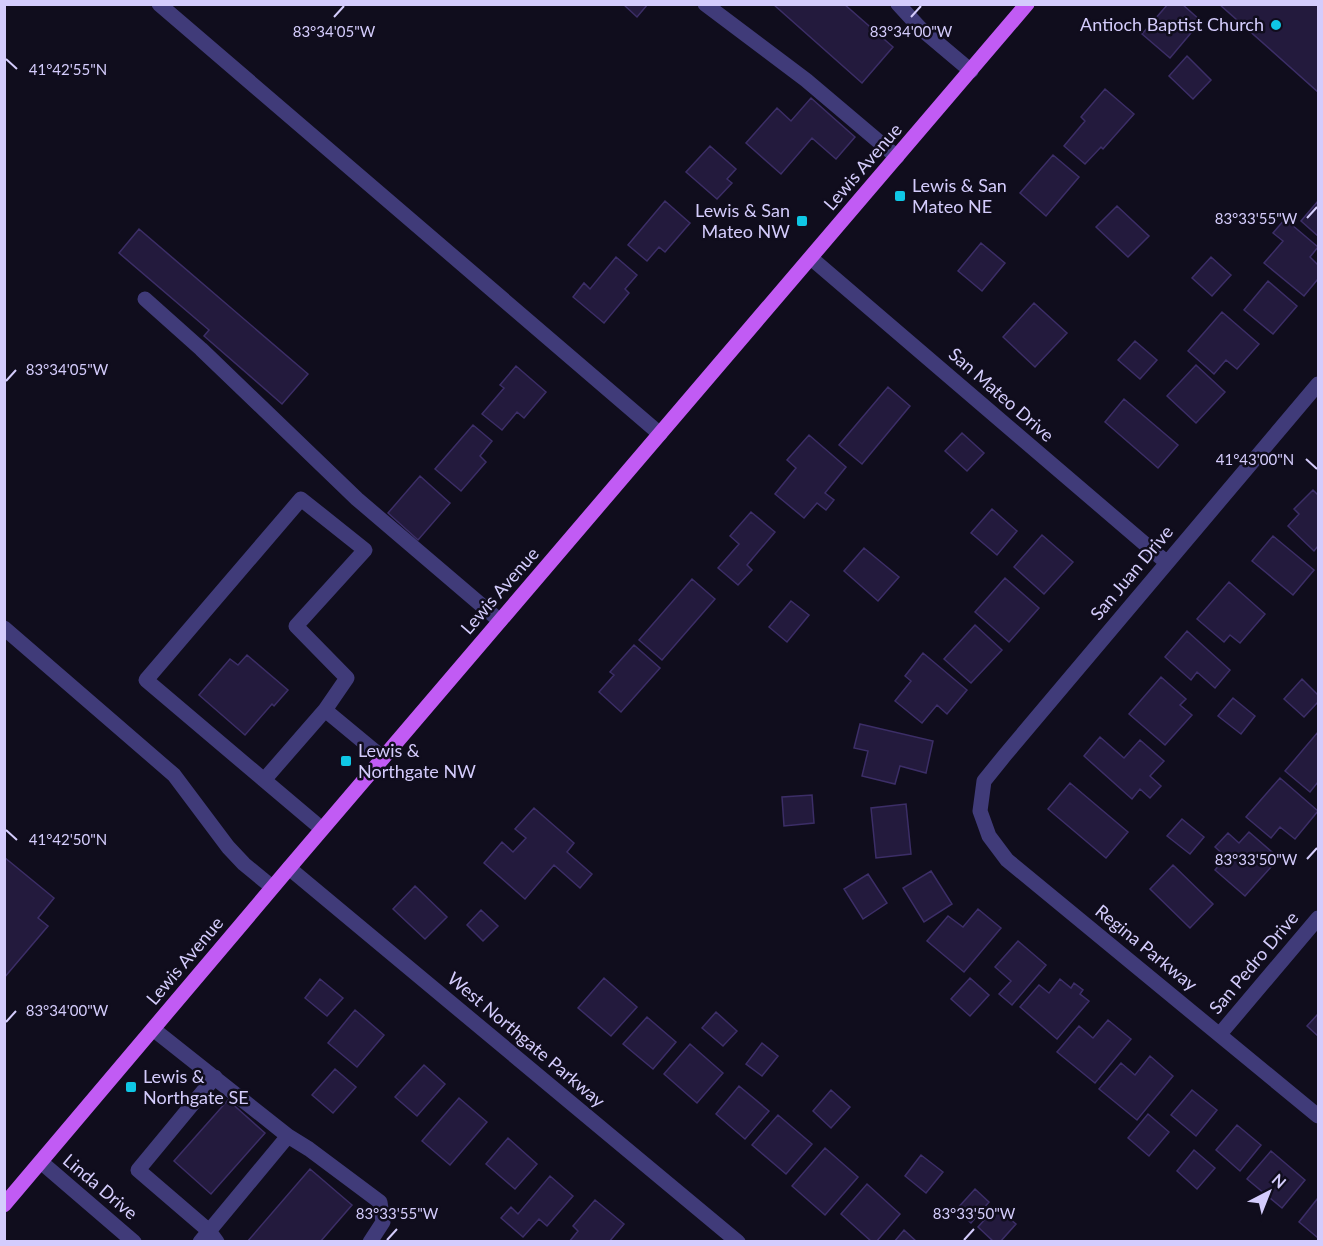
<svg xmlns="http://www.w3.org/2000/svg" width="1323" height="1246" font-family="Lato,sans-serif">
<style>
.building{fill:#231a3d;stroke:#3c2e67;stroke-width:1.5}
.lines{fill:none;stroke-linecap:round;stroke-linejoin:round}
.minor{stroke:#403b79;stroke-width:15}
.major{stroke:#c15bf4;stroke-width:15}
.ticks{fill:none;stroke:#d4ccfc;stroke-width:2}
.poi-dot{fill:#0fc7e5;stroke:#100d1d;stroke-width:2}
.labels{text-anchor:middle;stroke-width:5;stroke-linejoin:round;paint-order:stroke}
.poi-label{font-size:18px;fill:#d4ccfc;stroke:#100d1d;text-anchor:start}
.street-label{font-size:18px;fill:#d4ccfc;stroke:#100d1d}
.ticks-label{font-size:15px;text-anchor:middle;fill:#d4ccfc;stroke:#100d1d;stroke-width:5;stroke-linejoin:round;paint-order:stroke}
</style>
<rect width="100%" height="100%" fill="#100d1d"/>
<!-- building -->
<path class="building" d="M623 4H648L637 17Z
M773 4H844L893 47 862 83Z
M1168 4H1182L1201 21 1170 58 1142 34Z
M1219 4H1318V92Z
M1187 56 1211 80 1193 99 1169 76Z
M1105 89 1134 114 1103 149 1101 147 1085 164 1064 146 1085 121 1081 117Z
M811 98 855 137 836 159 812 138 781 174 746 143 777 108 791 121Z
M710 146 736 169 727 179 732 183 717 199 686 172Z
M1053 155 1079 177 1046 216 1020 193Z
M665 201 690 223 665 252 659 247 647 261 628 245Z
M1318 201V236L1301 221Z
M1117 206 1149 236 1128 257 1096 227Z
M1285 219 1318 247 1310 257 1318 265V279L1304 296 1264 263 1283 241 1273 233Z
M139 229 308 374 282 404 204 336 209 330 119 253Z
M981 243 1005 263 982 291 958 271Z
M616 257 637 275 625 289 629 293 604 323 573 297 584 283 590 289Z
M1211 257 1231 275 1212 296 1192 278Z
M1268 281 1297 306 1273 334 1244 310Z
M1034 303 1067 333 1035 367 1003 337Z
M1222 312 1259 344 1237 369 1226 360 1214 374 1188 351Z
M1135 341 1157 360 1140 379 1118 360Z
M1196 365 1225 392 1196 423 1167 396Z
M516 366 546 392 524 418 517 412 502 430 482 414 504 388 500 385Z
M888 387 910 406 862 464 839 445Z
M1124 399 1178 445 1158 468 1105 422Z
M473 425 492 441 480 456 486 462 461 491 435 469Z
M962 433 984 453 967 471 945 451Z
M809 435 846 467 825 493 834 500 826 510 817 503 804 518 775 494 796 468 787 460Z
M420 476 450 503 418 540 388 513Z
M1313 490 1318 495V546L1314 551 1288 526 1299 514 1294 509Z
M992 509 1017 531 997 555 971 533Z
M751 512 775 532 747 565 752 570 738 585 718 568 739 544 730 536Z
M1042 535 1073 562 1044 594 1014 567Z
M1273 536 1314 570 1293 595 1252 561Z
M864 548 899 577 878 601 844 571Z
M1005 578 1039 608 1009 642 975 612Z
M692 579 715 599 662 660 639 640Z
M1229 582 1265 614 1240 643 1230 635 1224 642 1197 619Z
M791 601 809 615 787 642 769 627Z
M975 625 1002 650 971 683 944 659Z
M1187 631 1230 670 1215 688 1197 672 1191 680 1165 657Z
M634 645 660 668 621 712 599 692 614 675 610 672Z
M923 653 967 690 947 714 937 705 922 723 895 701 911 681 905 676Z
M247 655 288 690 274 706 272 704 245 735 199 695 230 659 238 665Z
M1161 677 1186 699 1180 705 1192 715 1165 745 1129 714Z
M1302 679 1318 695V702L1304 717 1284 699Z
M1233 698 1255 716 1241 734 1218 716Z
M860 724 933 741 926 773 900 766 895 784 862 776 868 751 854 748Z
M1318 732V782L1310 792 1285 771Z
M1100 737 1124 758 1140 740 1164 761 1150 776 1161 786 1150 798 1140 789 1132 799 1084 756Z
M1280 778 1318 811 1295 839 1280 827 1271 838 1246 817Z
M1070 783 1128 832 1106 858 1048 809Z
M812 795 814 823 784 826 782 797Z
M906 804 911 854 876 858 871 808Z
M534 808 574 843 567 852 592 874 580 888 554 865 525 899 484 863 502 842 513 852 526 838 515 829Z
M1182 819 1204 837 1190 854 1167 836Z
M1249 832 1279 858 1245 896 1215 870 1226 857 1215 847 1228 833 1239 843Z
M4 857 54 898 38 918 48 926 4 978Z
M1173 865 1213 904 1190 928 1150 889Z
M931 871 952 904 924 922 903 888Z
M868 874 887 903 863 919 844 889Z
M415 886 447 917 425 939 393 909Z
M978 909 1001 928 964 972 927 941 948 916 963 927Z
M481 910 498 926 483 941 467 925Z
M1018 941 1046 965 1012 1005 999 994 1011 981 995 967Z
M604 978 637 1007 611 1036 578 1008Z
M970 978 989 995 970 1016 951 999Z
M320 979 343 998 327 1016 305 998Z
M1060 979 1071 988 1074 983 1083 990 1080 994 1089 1001 1057 1039 1020 1007 1039 985 1049 993Z
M355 1010 384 1035 357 1067 328 1043Z
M716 1012 737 1031 723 1046 702 1028Z
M1318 1014V1036L1307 1026Z
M647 1017 676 1042 653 1069 623 1044Z
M1108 1020 1131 1039 1095 1083 1057 1052 1079 1026 1093 1038Z
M762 1043 778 1056 762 1076 746 1064Z
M690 1044 723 1073 697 1103 664 1074Z
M1150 1056 1173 1076 1137 1120 1099 1089 1121 1063 1135 1075Z
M424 1065 445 1084 417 1116 395 1097Z
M335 1069 356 1087 333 1113 312 1095Z
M739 1086 769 1111 745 1139 716 1114Z
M831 1090 850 1107 831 1128 813 1111Z
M1192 1090 1217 1110 1196 1136 1171 1115Z
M459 1098 487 1122 450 1165 422 1141Z
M228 1100 265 1133 211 1194 174 1161Z
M1148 1114 1169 1132 1149 1156 1128 1138Z
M778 1115 812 1144 786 1174 752 1145Z
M1237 1125 1261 1145 1240 1171 1216 1150Z
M508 1138 537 1164 515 1189 486 1164Z
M825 1148 858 1177 825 1215 792 1186Z
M1194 1150 1215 1168 1197 1189 1177 1171Z
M1271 1151 1305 1180 1282 1208 1247 1179Z
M921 1155 943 1172 926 1193 905 1176Z
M310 1169 352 1205 320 1242H247Z
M550 1176 573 1196 547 1226 539 1219 523 1237 501 1218 511 1207 518 1214Z
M867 1184 900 1214 876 1242H872L841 1214Z
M975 1189 989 1202 971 1223 956 1210Z
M1318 1198V1238L1299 1222Z
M595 1200 624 1224 609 1242H569L578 1231 573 1226Z
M996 1207 1016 1224 1000 1242H994L978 1227Z
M904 1230 917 1242H894Z"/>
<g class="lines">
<!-- minor -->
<path class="minor" d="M159 4 660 434
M705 4 806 80 897 157
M898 4 920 28 971 71
M811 258 1166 562
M145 299 201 349 357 499 500 621
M1318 384 1005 755 984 781 980 811 989 836 1007 860 1318 1116
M4 628 174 775 228 847 244 864 272 887
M264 780 146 680 301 499 365 550 296 626 347 678 325 710
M322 829 264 780 325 710 383 758
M289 868 738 1242
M153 1029 288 1136 200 1242
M1220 1034 1318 918
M215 1077 138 1170 209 1231 217 1242
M288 1136 309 1149 380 1202 383 1222 370 1242
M41 1162 134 1242"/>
<!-- major -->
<path class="major" d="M4 1205 289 868 1027 4"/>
</g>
<!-- ticks -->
<path class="ticks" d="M334 17 344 6M911 17 921 6M6 59 17 69M1307 218 1317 207M6 381 16 370M1306 459 1317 469M6 830 17 840M1307 859 1317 848M6 1022 16 1011M387 1240 397 1229M964 1240 974 1229"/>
<!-- markers -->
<g class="poi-dot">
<circle cx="1276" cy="25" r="6"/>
<rect x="894" y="190" width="12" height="12" rx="3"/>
<rect x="796" y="215" width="12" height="12" rx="3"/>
<rect x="340" y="755" width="12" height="12" rx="3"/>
<rect x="125" y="1081" width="12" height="12" rx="3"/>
</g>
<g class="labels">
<!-- poi labels -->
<g class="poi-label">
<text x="1264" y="31" text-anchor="end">Antioch Baptist Church</text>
<text x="912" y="192">Lewis &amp; San<tspan x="912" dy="21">Mateo NE</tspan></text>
<text x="790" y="217" text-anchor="end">Lewis &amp; San<tspan x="790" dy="21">Mateo NW</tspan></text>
<text x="358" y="757">Lewis &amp;<tspan x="358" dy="21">Northgate NW</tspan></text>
<text x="143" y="1083">Lewis &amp;<tspan x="143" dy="21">Northgate SE</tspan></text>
</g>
<!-- street labels -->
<g class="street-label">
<text transform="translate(863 167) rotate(-49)" y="6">Lewis Avenue</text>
<text transform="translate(1001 395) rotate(41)" y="6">San Mateo Drive</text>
<text transform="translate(1132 573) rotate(-50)" y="6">San Juan Drive</text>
<text transform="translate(500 591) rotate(-49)" y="6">Lewis Avenue</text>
<text transform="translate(1146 948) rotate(39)" y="6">Regina Parkway</text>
<text transform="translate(185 961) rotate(-50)" y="6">Lewis Avenue</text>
<text transform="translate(1254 963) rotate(-50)" y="6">San Pedro Drive</text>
<text transform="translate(526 1040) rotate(40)" y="6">West Northgate Parkway</text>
<text transform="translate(100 1187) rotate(40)" y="6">Linda Drive</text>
</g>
</g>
<g class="ticks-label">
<text x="334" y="37">83°34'05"W</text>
<text x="911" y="37">83°34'00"W</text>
<text x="68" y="75">41°42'55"N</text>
<text x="1256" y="224">83°33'55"W</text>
<text x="67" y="375">83°34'05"W</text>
<text x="1255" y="465">41°43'00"N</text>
<text x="68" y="845">41°42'50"N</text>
<text x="1256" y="865">83°33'50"W</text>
<text x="67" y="1016">83°34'00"W</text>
<text x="397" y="1219">83°33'55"W</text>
<text x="974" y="1219">83°33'50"W</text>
</g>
<!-- border -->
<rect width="1323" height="1246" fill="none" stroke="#d4ccfc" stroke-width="12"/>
<!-- north arrow -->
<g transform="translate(1269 1192) rotate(42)" stroke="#100d1d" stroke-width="4.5" paint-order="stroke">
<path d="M0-4.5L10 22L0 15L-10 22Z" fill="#d4ccfc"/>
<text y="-9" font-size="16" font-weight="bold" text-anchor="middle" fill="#d4ccfc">N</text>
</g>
</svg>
